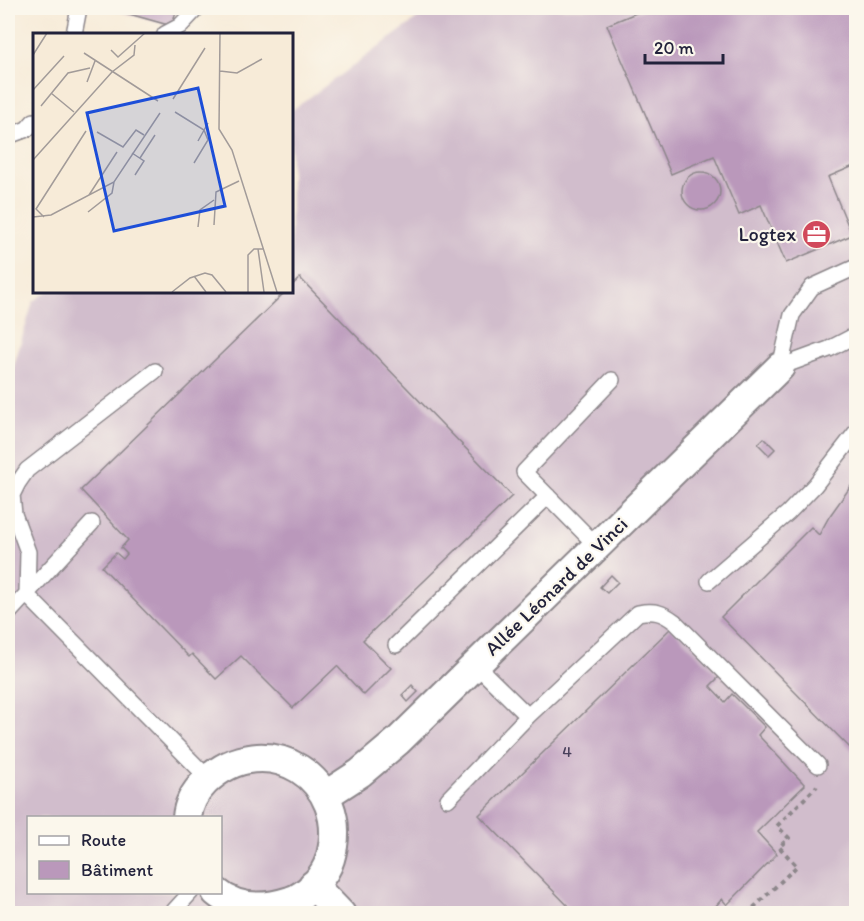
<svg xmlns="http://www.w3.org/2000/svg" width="864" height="921" font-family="Itim,sans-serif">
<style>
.industrial{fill:#d1bdcc;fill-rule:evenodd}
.building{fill:#ba98bb}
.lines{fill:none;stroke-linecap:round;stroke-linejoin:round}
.lane-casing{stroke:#8c868a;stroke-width:18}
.street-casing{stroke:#8c868a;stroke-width:32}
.path{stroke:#8c868a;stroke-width:4;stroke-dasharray:4.5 4.5;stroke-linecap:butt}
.lane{stroke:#fff;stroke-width:15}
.street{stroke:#fff;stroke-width:28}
.labels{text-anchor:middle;stroke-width:4.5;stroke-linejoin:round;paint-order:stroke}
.number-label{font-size:16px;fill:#48405b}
.poi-label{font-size:20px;fill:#22223b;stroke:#fbf7ec;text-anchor:end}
.street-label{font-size:20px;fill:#22223b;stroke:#fbf7ec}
.inset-road{fill:none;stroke:#a29b99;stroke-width:1.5}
.view{fill:#1d4ed8;fill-opacity:0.15;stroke:#1d4ed8;stroke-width:3}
.inset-edge{fill:none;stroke:#22223b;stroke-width:3}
</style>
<rect width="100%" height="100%" fill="#fbf7ec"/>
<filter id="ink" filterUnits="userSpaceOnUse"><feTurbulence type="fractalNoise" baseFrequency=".0167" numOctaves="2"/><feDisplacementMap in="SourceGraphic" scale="12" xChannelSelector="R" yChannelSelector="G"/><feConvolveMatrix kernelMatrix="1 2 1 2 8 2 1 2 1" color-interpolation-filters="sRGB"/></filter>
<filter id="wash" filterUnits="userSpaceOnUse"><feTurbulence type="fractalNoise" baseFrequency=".008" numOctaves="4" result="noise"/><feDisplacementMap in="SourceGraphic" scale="24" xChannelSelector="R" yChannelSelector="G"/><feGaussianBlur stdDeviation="1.35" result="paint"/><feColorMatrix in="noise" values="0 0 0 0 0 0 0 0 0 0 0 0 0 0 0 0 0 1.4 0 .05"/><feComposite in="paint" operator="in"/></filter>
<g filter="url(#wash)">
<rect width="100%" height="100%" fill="#f7ebd8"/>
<!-- industrial -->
<path class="industrial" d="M432 8H856V913L8 914V385L33 302 48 291H291V111ZM28 818H220V892H28Z"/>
<g id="blocks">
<!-- building -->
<path class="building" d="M108 8H177L172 26Z
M648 8H856V165L828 177 852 235 786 263 761 205 739 215 714 156 671 174 607 25Z
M682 191a19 19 0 1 1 38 0a19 19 0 1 1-38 0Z
M300 278 512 496 363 640 391 668 364 695 337 666 293 708 241 656 216 679 192 654 189 657 102 567 116 553 123 559 127 554 121 548 128 540 81 490 286 291H291V286Z
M764 438 775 449 769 455 758 444Z
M856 479V754L721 617 811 527 819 535 829 517Z
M611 575 618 582 607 593 600 587Z
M671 628 719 677 710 686 725 702 732 694 765 727 758 735 805 785 757 832 777 854 727 905 722 899 709 914H576L479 815Z
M412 685 418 692 408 702 402 695Z"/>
</g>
</g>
<g filter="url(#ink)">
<use href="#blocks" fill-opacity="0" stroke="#8c868a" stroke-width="1.5"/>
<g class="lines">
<defs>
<path id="lane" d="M74 34 79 8
M165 34 180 26 197 8
M8 136 27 129 34 121
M780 367 792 315 812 287 856 267
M780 367 829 349 856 335
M155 371 27 470 18 483 12 495 14 514 28 552 27 595 209 779
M597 546 524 472 612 380
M709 581 788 513 815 485 856 432
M8 614 92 523
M396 645 548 496
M476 665 528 716 638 613C654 610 662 612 675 622L818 765
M448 799 528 716
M171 914 191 892"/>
<path id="street" d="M326 795 360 773 398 741 780 367
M187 818C188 804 196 791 205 782 265 724 354 779 330 859 325 876 307 896 290 901 265 909 237 910 216 892
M313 885 341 914"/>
</defs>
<!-- lane casing -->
<use href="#lane" class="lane-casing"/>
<!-- street casing -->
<use href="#street" class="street-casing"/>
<!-- path -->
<path class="path" d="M747 914 797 866 779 847 789 838 777 826 817 786"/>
<!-- lane -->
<use href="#lane" class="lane"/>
<!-- street -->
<use href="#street" class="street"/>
</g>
</g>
<!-- icons -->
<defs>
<symbol id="office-disc" viewBox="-11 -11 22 22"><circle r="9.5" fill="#d1495b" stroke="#fbf7ec"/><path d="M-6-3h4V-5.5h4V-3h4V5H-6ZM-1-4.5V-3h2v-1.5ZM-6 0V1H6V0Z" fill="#fff"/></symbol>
</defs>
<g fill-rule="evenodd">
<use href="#office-disc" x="800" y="218" width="33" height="33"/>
</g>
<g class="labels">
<!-- number labels -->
<g class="number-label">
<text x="567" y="757">4</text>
</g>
<!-- poi labels -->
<g class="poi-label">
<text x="796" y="241">Logtex</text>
</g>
<!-- street labels -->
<g class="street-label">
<text transform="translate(556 586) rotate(-44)" y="7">Allée Léonard de Vinci</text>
</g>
</g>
<!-- overview -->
<g transform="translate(33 33)">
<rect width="260" height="260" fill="#f7ebd8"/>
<path class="inset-road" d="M187 0 186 96 199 117 244 259M78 17 85 24 112 0M51 20 125 68M0 22 14 0M187 38 204 40 229 26M54 49 62 28M0 57 31 23M18 60 41 79M140 66 172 15M8 73 35 40 57 35M142 79 171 97 175 107 161 130M64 99 90 114 103 97 111 102M165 108 175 90M99 120 111 128 102 142M107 125 122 102M0 127 79 39 101 22 102 12M56 162 84 119M55 179 79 160 81 149M0 184 18 182 81 149 127 80M11 184 3 176 53 98M181 192 183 159 206 148M165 194 167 177 181 167M225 216 231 259M161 243 173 259M139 259 157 245 172 240 179 242 193 259M215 259V222L221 216H231"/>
<path class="view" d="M165 55 192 173 81 198 54 80Z"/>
<rect width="260" height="260" class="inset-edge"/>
</g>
<!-- margin -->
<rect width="864" height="921" fill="none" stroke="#fbf7ec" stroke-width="30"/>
<!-- legend -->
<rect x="27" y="816" width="195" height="78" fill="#fbf7ec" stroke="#a4a2a5" stroke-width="1.5"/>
<rect x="39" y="836" width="30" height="9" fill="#ffffff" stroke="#a4a2a5" stroke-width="1.5"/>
<text x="81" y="846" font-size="18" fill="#22223b">Route</text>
<rect x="39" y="861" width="30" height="18" fill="#ba98bb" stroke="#a4a2a5" stroke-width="1.5"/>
<text x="81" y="876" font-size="18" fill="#22223b">Bâtiment</text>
<!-- scale -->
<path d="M645 54v9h78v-9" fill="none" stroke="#22223b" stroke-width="3"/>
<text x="654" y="54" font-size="18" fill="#22223b" stroke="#fbf7ec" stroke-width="4.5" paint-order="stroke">20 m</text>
</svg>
